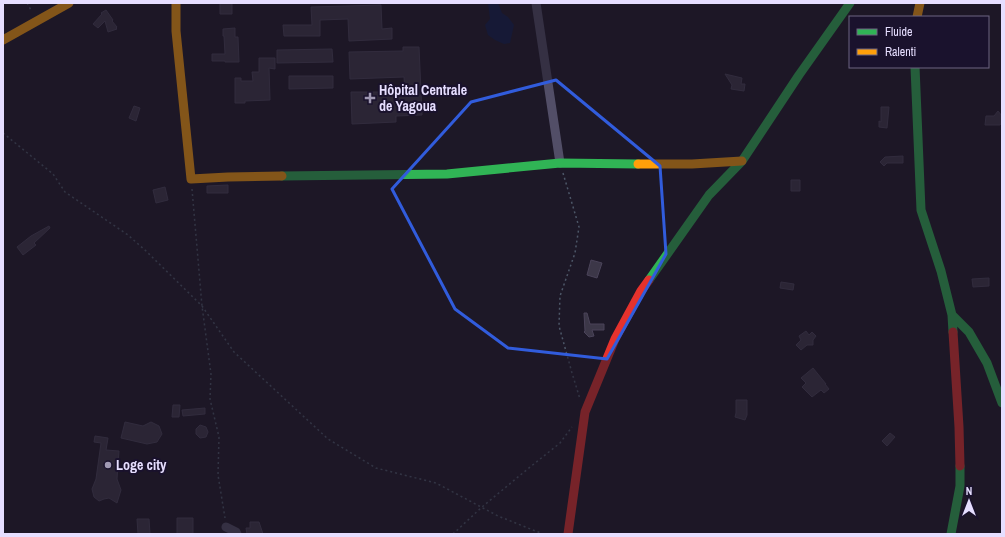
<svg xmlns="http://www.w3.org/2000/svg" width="1005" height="537" font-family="'Archivo Narrow',sans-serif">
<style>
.water{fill:#0e1c49}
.building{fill:#3c3748;stroke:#4a4359}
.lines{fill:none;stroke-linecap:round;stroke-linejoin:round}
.path{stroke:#4d5768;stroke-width:1.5;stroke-dasharray:2 3;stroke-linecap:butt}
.street{stroke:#524e67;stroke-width:9}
.fast{stroke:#30b455;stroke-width:9}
.slow{stroke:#ff9f0a;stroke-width:9}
.jam{stroke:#e5322d;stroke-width:9}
.marked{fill:none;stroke:#315cdc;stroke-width:3;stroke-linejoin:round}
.poi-dot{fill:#a099b3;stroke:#1a122d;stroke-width:1.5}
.labels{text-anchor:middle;stroke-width:4;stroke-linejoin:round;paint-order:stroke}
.poi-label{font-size:14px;font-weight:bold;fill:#e6deff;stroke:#1a122d;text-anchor:start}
</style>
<rect width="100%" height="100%" fill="#1d1827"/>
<!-- water -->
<path class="water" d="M488 3H498L502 13 508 17 514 25 510 43 504 44 495 40 488 35 485 25 490 19Z"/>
<!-- building -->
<path class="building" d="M220 3H232V14H220Z
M381 5 382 29 392 28V39L349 41 348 19 320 20V36H284L283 25H312L311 7Z
M106 10 113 20 112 21 117 27 116 28 117 29 108 32 105 21 98 28 93 24 102 14 101 13Z
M235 28V37H238L239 62H225V61H212V54H225L224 36H223V29Z
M403 47H419L422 115 396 116V122L352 124 351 92H405L404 77 350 79 349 52 403 51Z
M332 49 333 62 277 63V50Z
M259 58H275V69L269 68 270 100 245 101V103H235V78H241V81H253L252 72H259Z
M725 74 742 78 741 84H745L744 91 731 89 732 85Z
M289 76H333V88L289 89Z
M134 106 140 108 136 121 129 118Z
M881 107H889L887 128 879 127V121L881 122Z
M998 111 1002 116V122L1000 125H985L986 116H994Z
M903 156V163H887L884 166 880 162 885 157Z
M791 180H800V191H791Z
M228 185V193H207V186Z
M165 187 168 200 156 203 153 190Z
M49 226 50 228 34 243 36 245 23 255 17 247 31 236Z
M591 260 602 263 597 278 587 275Z
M989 278V286L973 287 972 279Z
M781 282 794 284 793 290 780 288Z
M584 313H587L590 324H604V330H592L594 336 589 337 584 332 585 331Z
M806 331 809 335 812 332 816 336 813 340V345H807L801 350 796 345 801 340 799 336Z
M813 368 826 384H825L829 389 824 393 821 390 812 397 802 387 806 383 801 378Z
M736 400H747V415L745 420 735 417 736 413Z
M173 405H180L179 417H172Z
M205 408V414L183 416 182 410Z
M125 422 143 426 151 422 159 426 162 434 157 442 147 444 121 438Z
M200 425 206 427 208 432 206 437 200 438 196 434V429Z
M890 433 895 437 887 446 882 441Z
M95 436 108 438 106 450 119 451 117 479 121 490 117 503 109 498 104 499 99 501 94 497 92 489 96 479 101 443 94 442Z
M177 518H193V534H177Z
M137 519H149L150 534H138Z
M250 522H259L263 534H247L246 528H250Z"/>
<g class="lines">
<!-- path -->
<path class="path" d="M27 3 31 10
M3 133 53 174 65 192 128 235 146 251 202 306 234 352 328 439 376 468 436 483 498 516 543 534
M563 173 579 227 575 253 560 296 559 326 572 373 580 399
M192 189 202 306 211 374 210 399 219 437 218 475 225 518
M453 534 482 507 524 472 560 443 572 427"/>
<!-- street -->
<path class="street" d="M536 3 560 163
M226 527 236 532 237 534"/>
<!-- fast -->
<path class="fast" d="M915 67 921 210 941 271 952 315 953 332
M282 176 447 174 560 163 638 164
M649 280 709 195 742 161 799 75 850 3
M952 315 969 332 987 363 1002 403
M951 534 960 486V466"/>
<!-- slow -->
<path class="slow" d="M176 3V31L191 179 228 177 282 176
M917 17 920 3
M3 40 69 3
M638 164H692L742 161"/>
<!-- jam -->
<path class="jam" d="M953 332 959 427 960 466
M568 534 585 412 615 339 641 291 649 280"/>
</g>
<!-- marked area -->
<path d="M0 0H1005V537H0ZM556 80 660 166 666 254 607 359 508 348 455 309 392 189 471 102Z" fill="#1d1827" fill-opacity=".55" fill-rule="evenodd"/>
<path class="marked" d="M556 80 660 166 666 254 607 359 508 348 455 309 392 189 471 102Z"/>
<!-- markers -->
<g class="poi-dot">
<path d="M368 92h4v4h4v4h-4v4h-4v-4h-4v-4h4z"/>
<circle cx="108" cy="465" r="4"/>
</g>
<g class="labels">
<!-- poi labels -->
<g class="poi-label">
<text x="379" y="95">Hôpital Centrale<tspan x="379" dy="16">de Yagoua</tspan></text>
<text x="116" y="470">Loge city</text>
</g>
</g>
<!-- border -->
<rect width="1005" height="537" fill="none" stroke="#e6deff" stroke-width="8"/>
<!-- legend -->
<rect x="849" y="16" width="140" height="52" fill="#1a122d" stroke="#6c6481"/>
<rect x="857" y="29" width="20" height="6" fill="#30b455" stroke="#6c6481"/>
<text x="885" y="36" font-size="12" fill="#e6deff">Fluide</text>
<rect x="857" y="49" width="20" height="6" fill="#ff9f0a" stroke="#6c6481"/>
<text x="885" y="56" font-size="12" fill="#e6deff">Ralenti</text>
<!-- north arrow -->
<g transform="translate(969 501)" stroke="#1a122d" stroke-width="3" paint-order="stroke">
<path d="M0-3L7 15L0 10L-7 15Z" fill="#e6deff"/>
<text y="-6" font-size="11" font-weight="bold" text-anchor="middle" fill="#e6deff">N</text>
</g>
</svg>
